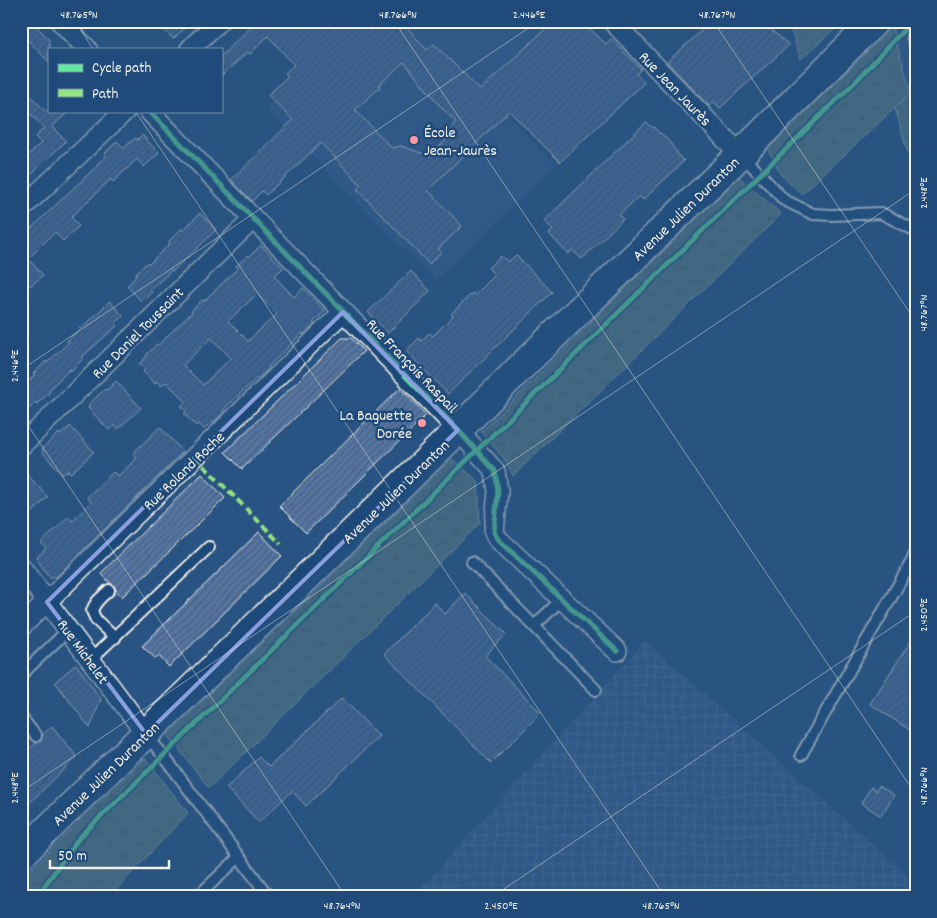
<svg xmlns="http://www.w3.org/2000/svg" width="937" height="918" font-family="Dekko,sans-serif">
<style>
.built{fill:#39608e}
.industrial{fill:url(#industrial-grid)}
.grass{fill:url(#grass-dots);stroke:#a8b8b6}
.park{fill:url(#park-tufts);stroke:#a8b8b6}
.building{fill:url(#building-hatch);stroke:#f4f1e8;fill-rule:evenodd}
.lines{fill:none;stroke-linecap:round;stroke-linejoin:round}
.service-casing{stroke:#f4f1e8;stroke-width:14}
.minor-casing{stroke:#f4f1e8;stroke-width:22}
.secondary-casing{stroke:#f4f1e8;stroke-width:31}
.service{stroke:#1f4a7a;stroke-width:10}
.minor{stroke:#1f4a7a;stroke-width:19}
.secondary{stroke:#1f4a7a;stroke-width:28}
.rail{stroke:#f4f1e8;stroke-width:4}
.quiet{stroke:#91e382;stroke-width:4;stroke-dasharray:8 4;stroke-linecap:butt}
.cycleway-casing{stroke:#1f4a7a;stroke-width:8}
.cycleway{stroke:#66e7a1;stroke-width:5}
.marked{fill:none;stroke:#88a0e0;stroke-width:4;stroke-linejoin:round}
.ticks{fill:none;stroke:#f4f1e8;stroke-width:1;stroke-opacity:0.45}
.poi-dot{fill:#ff9aa2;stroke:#1f4a7a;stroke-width:2}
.labels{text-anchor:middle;stroke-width:5;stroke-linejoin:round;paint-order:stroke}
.street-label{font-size:16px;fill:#f4f1e8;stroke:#1f4a7a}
.poi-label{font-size:16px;fill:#f4f1e8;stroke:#1f4a7a;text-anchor:start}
.neatline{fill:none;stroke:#f4f1e8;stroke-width:2}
.ticks-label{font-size:12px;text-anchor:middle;fill:#f4f1e8}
</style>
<defs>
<pattern id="industrial-grid" width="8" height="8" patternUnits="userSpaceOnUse" patternTransform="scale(1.25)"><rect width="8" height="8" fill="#39608e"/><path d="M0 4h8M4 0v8" fill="none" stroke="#56779e"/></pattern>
<pattern id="grass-dots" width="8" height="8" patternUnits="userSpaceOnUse" patternTransform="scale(1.25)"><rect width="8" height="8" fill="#5d7f84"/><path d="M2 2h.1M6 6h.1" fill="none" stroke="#546668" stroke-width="1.8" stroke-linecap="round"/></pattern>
<pattern id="park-tufts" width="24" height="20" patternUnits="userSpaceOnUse" patternTransform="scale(1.25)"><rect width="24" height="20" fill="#5d7f84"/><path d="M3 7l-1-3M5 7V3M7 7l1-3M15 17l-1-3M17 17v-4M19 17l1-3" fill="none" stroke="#546668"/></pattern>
<pattern id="building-hatch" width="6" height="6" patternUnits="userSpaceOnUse" patternTransform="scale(1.25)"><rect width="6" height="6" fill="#5275a4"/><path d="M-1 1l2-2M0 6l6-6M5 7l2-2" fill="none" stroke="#4e5e75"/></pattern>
</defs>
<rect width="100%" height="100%" fill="#295382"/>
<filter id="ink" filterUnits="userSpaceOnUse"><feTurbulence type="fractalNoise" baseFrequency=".02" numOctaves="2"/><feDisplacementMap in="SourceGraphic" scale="10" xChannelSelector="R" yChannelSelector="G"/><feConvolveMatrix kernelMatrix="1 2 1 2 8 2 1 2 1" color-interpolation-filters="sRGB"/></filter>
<g filter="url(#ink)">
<!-- built -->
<path class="built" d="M357 21 598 22 547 71 549 73 507 114 556 165 435 281 266 108Z
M890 21H916V109L892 28Z"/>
<!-- industrial -->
<path class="industrial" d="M645 641 916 883V897H413Z"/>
<!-- grass -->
<path class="grass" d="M788 21H843L801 59Z
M911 93 916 109V182L895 108Z"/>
<!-- park -->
<path class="park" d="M892 28 911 93 802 194 781 175 767 148Z
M738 176 781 214 513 476 505 460 481 432Z
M452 459 478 481 480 523 209 788 168 735Z
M145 758 188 813 109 897H21V879Z"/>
<!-- building -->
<path class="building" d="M156 21H192L173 39Z
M257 21H401L427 50 434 44 480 90 554 21H582L606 44 611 39 641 69 636 74 645 82 560 162 509 111 428 190 462 226 438 249 441 252 429 264 357 189 361 185 321 143 266 195 262 191 252 201 231 180 293 120 268 95 288 76 285 73 294 65 268 36 250 54 248 52 221 76V56ZM404 62 440 106 456 122 442 136 446 140 430 156 401 146 392 148 355 110 380 87 379 85Z
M712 21H760L789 45 720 108 714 102 709 106 667 62Z
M33 22 49 40V62L21 33Z
M21 86 45 111H69L52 127 66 141 21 184V162L41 143 35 137 44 128 21 104Z
M646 122 653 128 654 127 660 134 661 133 673 146H672L678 153 677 154 684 161 643 200 639 196 619 215 623 219 582 259 572 250 568 254 549 234 553 230 544 221Z
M142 135 159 153 144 167 137 159 113 182 111 179 71 217 79 226 63 241 55 232 28 259 43 275 30 286 21 277V238L98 165 97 164 106 156 104 154 117 141 124 148 135 138 137 140Z
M200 213 216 230 173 271 172 270 150 290 152 292 142 302 127 286 136 276 135 274 148 262 149 264 170 243 169 241 181 229 183 230Z
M261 245 283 268 274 276 294 297 303 288 325 311 313 323 315 324 314 325 303 335 302 333 268 367 269 368 258 379 257 378 223 410 224 412 213 423 211 422 204 429 199 424 196 426 184 414 187 412 181 406 186 402 166 382 161 386 157 381 155 384 143 371 145 369 139 364 147 356 146 355 157 344 158 345 192 312 191 311 202 300 204 301 238 268 236 266 248 255 249 257ZM257 294 277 314 248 341 228 321ZM211 338 231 358 203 385 183 365Z
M516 255 552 292 448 394 406 351 419 338 421 341 429 333 433 336 453 316 451 314 472 293 475 295 495 275 488 268 501 256 508 262Z
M411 271 430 291 388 333 368 312Z
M110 301 123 316 116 323 118 325 82 357 84 358 71 371 70 369 49 390 50 392 37 404 36 402 21 417V388L35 375 33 374 46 361 47 363 69 342 67 341 80 328 81 329Z
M342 338H351L364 351 242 469 225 452Z
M116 381 141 408 118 429 115 426 109 430 88 408 90 406 88 405 105 389 107 390Z
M400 388 426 415 306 533 279 506Z
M70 426 94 452 71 473 68 471 62 474 42 452 43 451 42 449 59 433 60 435Z
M160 427 183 452 55 578 53 576 50 578 36 558 46 548 41 543 68 517 72 521 91 502 87 497 113 472 118 476 137 458 133 453Z
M21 468 48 497 21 524Z
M202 474 225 498 122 597 116 590 114 586 110 583 101 573Z
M259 532 282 556 169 667 159 656 156 659 142 646Z
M465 593 506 634 485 656 541 713 491 763 384 654 435 603 445 614Z
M916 633V734L870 704Z
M76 664 101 699 90 728 55 682Z
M342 698 379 736 306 806 292 791 259 822 226 788 259 757 269 767Z
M52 726 77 757 21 811V757L36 743 41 741 43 735Z
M879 786 894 795 881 816 861 803 871 787 876 791Z"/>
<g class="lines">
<defs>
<path id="service" d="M742 155 784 200 813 214 832 215 881 213 916 231
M472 562 596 690
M109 590C102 597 95 601 92 611L96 620 115 638
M534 626 562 599
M90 660 209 547
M21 675 68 630
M21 717 36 736
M146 735 163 755 269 897
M801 755 912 561 916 551
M197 897 239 857"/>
<path id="minor" d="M60 21 87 49
M612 21 726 140 741 154
M190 49 219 21
M149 111 458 430 495 471 498 491 494 532 497 538 617 651
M21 209 125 111
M21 446 253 219
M21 567 146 734
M21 627 343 312"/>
<path id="secondary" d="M21 855 458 430 521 367 741 154 875 21"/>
</defs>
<!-- service casing -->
<use href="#service" class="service-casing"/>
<!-- minor casing -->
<use href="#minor" class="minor-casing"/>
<!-- secondary casing -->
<use href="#secondary" class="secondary-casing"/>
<!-- service -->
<use href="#service" class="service"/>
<!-- minor -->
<use href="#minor" class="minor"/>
<!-- secondary -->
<use href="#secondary" class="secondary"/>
<!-- rail -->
<path class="rail" d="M903 21 916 68
M912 21 916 34"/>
<!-- quiet -->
<path class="quiet" d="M195 457 281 544"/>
<defs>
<path id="cycleway" d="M149 111 458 430 495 471 498 491 494 532 497 538 617 651
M38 897 43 888 79 838 855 82 894 40 913 21"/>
</defs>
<!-- cycleway casing -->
<use href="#cycleway" class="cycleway-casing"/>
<!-- cycleway -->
<use href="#cycleway" class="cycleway"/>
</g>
</g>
<!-- marked area -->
<path d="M0 0H937V918H0ZM343 312 458 430 146 734 47 602Z" fill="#295382" fill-opacity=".55" fill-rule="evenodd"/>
<path class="marked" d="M343 312 458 430 146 734 47 602Z"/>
<!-- ticks -->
<path class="ticks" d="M75 21 93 49M394 21 916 795M713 21 916 322M135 111 665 897M21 370 539 21M21 415 346 897M21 792 916 189M21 888 27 897M492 897 916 611"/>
<!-- markers -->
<g class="poi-dot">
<circle cx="414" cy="140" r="5"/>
<circle cx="422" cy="423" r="5"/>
</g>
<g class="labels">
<!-- street labels -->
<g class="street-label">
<text transform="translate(676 88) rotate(46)" y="6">Rue Jean Jaurès</text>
<text transform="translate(685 208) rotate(-44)" y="6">Avenue Julien Duranton</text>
<text transform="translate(137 332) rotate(-45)" y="6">Rue Daniel Toussaint</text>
<text transform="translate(413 365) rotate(46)" y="6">Rue François Raspail</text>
<text transform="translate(183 470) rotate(-44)" y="6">Rue Roland Roche</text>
<text transform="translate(395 491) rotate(-44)" y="6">Avenue Julien Duranton</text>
<text transform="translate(84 651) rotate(54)" y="6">Rue Michelet</text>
<text transform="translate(105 773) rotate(-44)" y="6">Avenue Julien Duranton</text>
</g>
<!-- poi labels -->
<g class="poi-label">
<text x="424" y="137">École<tspan x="424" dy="18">Jean-Jaurès</tspan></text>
<text x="412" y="420" text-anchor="end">La Baguette<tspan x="412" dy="18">Dorée</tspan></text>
</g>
</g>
<!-- margin -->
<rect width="937" height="918" fill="none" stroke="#1f4a7a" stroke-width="55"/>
<!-- legend -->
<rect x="48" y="48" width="175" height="65" fill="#1f4a7a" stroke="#748da6"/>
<rect x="58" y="64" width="25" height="8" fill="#66e7a1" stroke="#748da6"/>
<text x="92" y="72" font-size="15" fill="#f4f1e8">Cycle path</text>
<rect x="58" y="89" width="25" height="8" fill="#91e382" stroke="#748da6"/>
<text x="92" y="98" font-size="15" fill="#f4f1e8">Path</text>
<!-- scale -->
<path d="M50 860v8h119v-8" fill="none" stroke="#f4f1e8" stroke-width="2.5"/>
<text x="58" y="860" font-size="15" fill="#f4f1e8" stroke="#1f4a7a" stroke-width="4" paint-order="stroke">50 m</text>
<rect x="28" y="28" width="882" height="862" class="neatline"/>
<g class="ticks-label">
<text x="79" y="18">48.765°N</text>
<text x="398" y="18">48.766°N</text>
<text x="529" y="18">2.446°E</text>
<text x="717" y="18">48.767°N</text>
<text transform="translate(923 193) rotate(-90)" y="4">2.448°E</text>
<text transform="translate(923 313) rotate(-90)" y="4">48.767°N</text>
<text transform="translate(14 366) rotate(-90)" y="4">2.446°E</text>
<text transform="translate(923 615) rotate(-90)" y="4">2.450°E</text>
<text transform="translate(923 786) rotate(-90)" y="4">48.766°N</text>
<text transform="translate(14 788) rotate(-90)" y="4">2.448°E</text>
<text x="342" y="909">48.764°N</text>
<text x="501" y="909">2.450°E</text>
<text x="661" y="909">48.765°N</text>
</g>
</svg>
